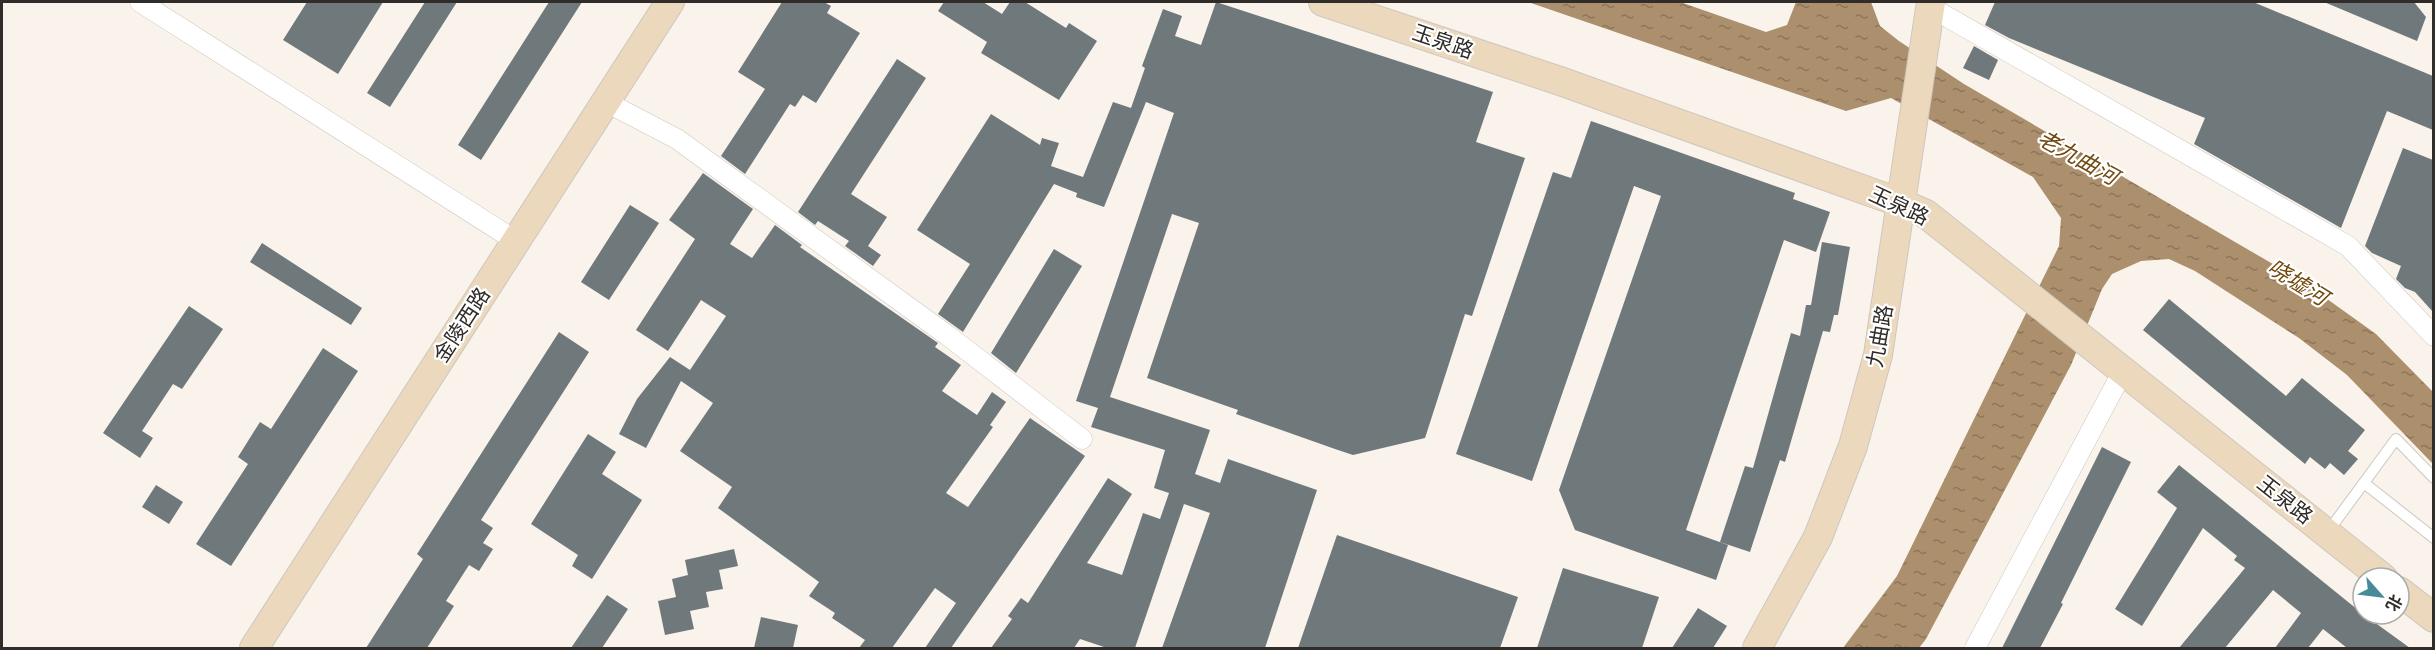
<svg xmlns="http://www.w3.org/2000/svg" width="2435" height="650" font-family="Overpass,'Noto Sans SC',sans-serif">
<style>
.water{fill:url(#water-ripples)}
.building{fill:#6f797b}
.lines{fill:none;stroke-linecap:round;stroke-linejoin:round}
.lane-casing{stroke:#cdc7bf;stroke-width:12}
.street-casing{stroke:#cdc7bf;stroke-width:21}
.secondary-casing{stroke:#cdc7bf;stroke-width:30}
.lane{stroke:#fff;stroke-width:10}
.street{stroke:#fff;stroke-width:20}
.secondary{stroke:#ecd9bd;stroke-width:28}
.labels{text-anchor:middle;stroke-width:4.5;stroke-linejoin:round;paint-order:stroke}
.street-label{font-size:21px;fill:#2f2c29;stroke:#fff}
.water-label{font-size:22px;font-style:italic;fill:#724a0e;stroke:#fff}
</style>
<defs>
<pattern id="water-ripples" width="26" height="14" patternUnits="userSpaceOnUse" patternTransform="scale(1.5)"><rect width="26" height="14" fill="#ac8f6d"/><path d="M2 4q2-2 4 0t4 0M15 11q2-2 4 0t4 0" fill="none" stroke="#8c755a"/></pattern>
</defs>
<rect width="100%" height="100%" fill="#f9f3eb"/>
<!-- water -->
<path class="water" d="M1528 2H1680L1766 32 1787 25 1796 2H1871L1880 26 1899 41 1964 84 2302 281 2376 334 2433 392V464L2347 375 2299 338 2195 271 2169 259 2141 261 2112 274 2102 289 2071 365 1926 639 1919 648H1843L1897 576 2059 246 2061 218 2033 177 1891 98 1846 111Z"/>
<!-- building -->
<path class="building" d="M307 2H383L338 74 283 40Z
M425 2H457L390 107 367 93Z
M549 2H582L481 160 458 145Z
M782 2H824L831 6 827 13 860 33 816 103 803 95 795 107 790 104 745 174 721 156 765 89 738 72Z
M944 2H983L1002 14 1010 2H1025L1066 28 1069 23 1097 41 1059 100 981 53 987 42 938 11Z
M1216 2 1493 92 1476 142 1525 158 1472 316 1465 314 1425 438 1353 455 1335 449 1236 414 1238 410 1147 378 1199 223 1172 214 1110 397 1210 430 1195 474 1220 483 1228 459 1317 490 1265 648H1162L1210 513 1184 504 1135 648H1107L1080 639 1074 648H991L1012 619 1008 616 1021 598 1028 603 1108 478 1132 494 1087 563 1122 575 1143 513 1160 519 1169 493 1154 488 1165 450 1091 427 1098 408 1076 401 1174 113 1146 102 1104 207 1076 197 1077 193 1054 184 963 332 938 314 970 264 917 230 991 114 1040 145 1042 138 1059 143 1051 166 1083 177 1113 102 1131 108 1145 68 1142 66 1163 9 1182 16 1175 36 1201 45Z
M1995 2H2253L2433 76V130L2387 111 2341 228 2194 144 2205 118 2009 38 1985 25Z
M2324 2H2414L2426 17 2417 41Z
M1974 46 1998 60 1989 80 1963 68Z
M897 59 926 78 851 194 887 217 868 246 881 255 873 266 845 246 849 241 818 221 815 225 798 212Z
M1591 121 1795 193 1793 199 1830 212 1816 252 1784 240 1686 530 1728 545 1716 580 1575 530 1559 490 1661 196 1634 186 1532 481 1456 454 1553 172 1571 178Z
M2403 148 2433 160V312L2415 292 2405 288 2396 279 2401 266 2372 253 2365 246Z
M703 173 753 209 730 244 752 258 775 225 802 245 800 247 938 343 935 347 961 365 942 391 977 415 992 392 1006 402 990 425 993 427 946 493 968 507 1030 418 1085 456 951 648H925L956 603 935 588 892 648H859L865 640 832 618 835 613 809 596 819 582 718 508 732 487 680 451 713 403 681 381 646 448 619 434 637 399 670 357 690 370 726 316 701 300 668 351 636 330 695 239 669 220Z
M630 205 659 223 609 300 581 282Z
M1822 242 1850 247 1838 315H1834L1830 332 1823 331 1785 462 1780 460 1750 552 1720 542 1745 466 1753 468 1791 333 1800 336 1806 305H1811Z
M262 243 362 308 351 325 250 262Z
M1054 249 1082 266 1016 373 991 353Z
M2169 299 2286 396 2302 378 2365 430 2348 451 2358 459 2344 475 2330 463 2325 469 2310 457 2305 464 2143 330Z
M189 306 223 329 182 389 173 384 142 431 153 438 140 458 103 433Z
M559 332 589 352 481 520 493 528 483 543 493 549 479 571 469 565 446 601 454 606 427 648H366L423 559 417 554Z
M323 348 358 371 231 566 196 544 248 464 238 457 260 422 271 429Z
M588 434 616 452 602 474 642 500 592 579 572 566 578 555 531 524Z
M2102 447 2131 462 2061 603 2063 604 2040 648H2002Z
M2179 465 2363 614 2410 648H2347L2323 629 2308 648H2275L2301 613 2273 590 2225 648H2179L2245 568 2234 560 2237 556 2203 528 2142 626 2115 609 2177 508 2157 492Z
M156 485 183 502 169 524 142 507Z
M1337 535 1518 597 1500 648H1298Z
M734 549 738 566 719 570 723 589 706 592 709 607 690 611 694 629 665 635 658 601 676 597 672 579 688 575 685 560Z
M1563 568 1659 597 1642 648H1537Z
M607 595 628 609 602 648H571Z
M1698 608 1727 626 1713 648H1672Z
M761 617 798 625 793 648H754Z"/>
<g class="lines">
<defs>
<path id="lane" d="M2364 483 2434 538
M2327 533 2396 439 2434 478"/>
<path id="street" d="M140 2 516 241
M1930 7 2348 246 2434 336
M606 102 677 139 947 335 1082 439
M1975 648 2123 371"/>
<path id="secondary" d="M1323 2 1560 81 1901 203 1926 214 2383 578
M2399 591 2434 618
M254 648 670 2
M1757 648 1818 537 1853 446 1878 355 1931 2"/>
</defs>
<!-- lane casing -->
<use href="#lane" class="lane-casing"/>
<!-- street casing -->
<use href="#street" class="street-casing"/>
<!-- secondary casing -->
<use href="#secondary" class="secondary-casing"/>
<!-- lane -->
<use href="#lane" class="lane"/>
<!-- street -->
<use href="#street" class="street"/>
<!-- secondary -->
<use href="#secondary" class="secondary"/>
</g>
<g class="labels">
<!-- street labels -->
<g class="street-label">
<text transform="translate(1443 42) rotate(19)" y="7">玉泉路</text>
<text transform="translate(1899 206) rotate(25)" y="7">玉泉路</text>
<text transform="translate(462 325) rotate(-57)" y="7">金陵西路</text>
<text transform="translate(1880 336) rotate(-80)" y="7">九曲路</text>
<text transform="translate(2285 500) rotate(38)" y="7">玉泉路</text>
</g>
<!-- water labels -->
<g class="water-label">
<text transform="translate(2078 157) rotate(29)" y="8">老九曲河</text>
<text transform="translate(2298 282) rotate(32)" y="8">哓墟河</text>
</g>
</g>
<!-- border -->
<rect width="2435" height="650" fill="none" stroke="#2f2c29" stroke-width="6"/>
<!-- north arrow -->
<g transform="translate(2381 596) rotate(118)"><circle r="28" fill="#ffffff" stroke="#acaba9" stroke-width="1.5"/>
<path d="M0-4.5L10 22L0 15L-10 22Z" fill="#468b97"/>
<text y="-9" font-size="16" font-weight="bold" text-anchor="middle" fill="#2f2c29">北</text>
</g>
</svg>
